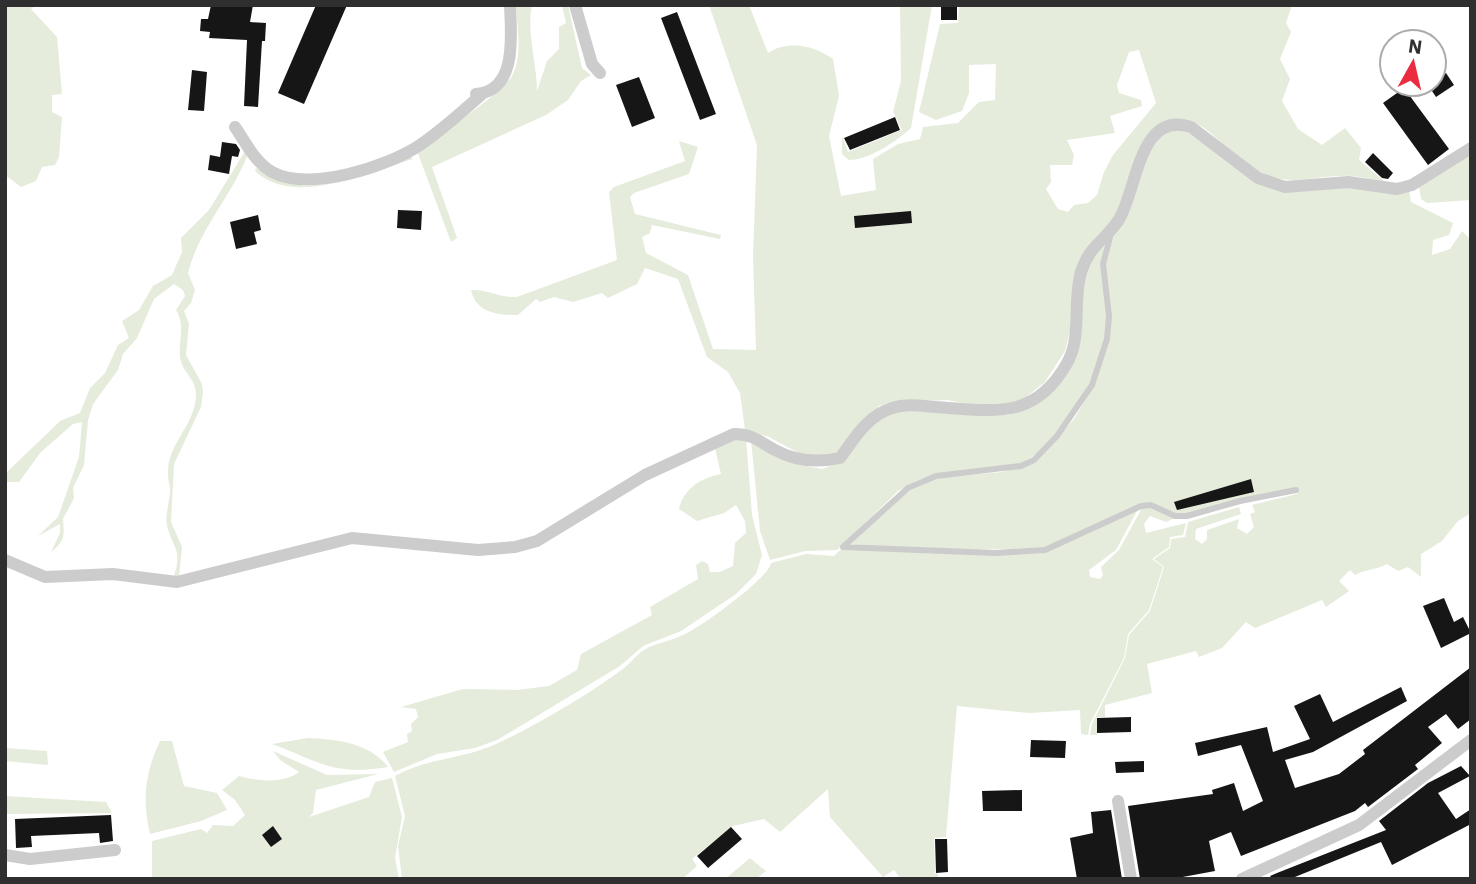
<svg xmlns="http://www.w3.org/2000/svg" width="1476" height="884" font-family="'IBM Plex Sans',sans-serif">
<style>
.green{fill:#e5ecdc;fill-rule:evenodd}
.building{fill:#161616}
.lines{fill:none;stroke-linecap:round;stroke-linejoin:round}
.lane{stroke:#ccc;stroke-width:6}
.street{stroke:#ccc;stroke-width:12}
</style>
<rect width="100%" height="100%" fill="#fff"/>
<!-- green -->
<path class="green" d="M5 5H36L31 9 57 37 62 94 52 95V112L62 117 59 157 55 165 42 167 36 181 21 187 5 175Z
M516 5H532C526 32 537 63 537 91L547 61 559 49V27L566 23 562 5H568L582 68 591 75 581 81 568 100 546 115 432 167 457 238 451 242 417 151C436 137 503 93 512 76 523 56 517 27 516 5Z
M709 5H749L768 53C787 40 814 45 833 59L839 96 829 136 841 196 876 190 873 159 898 144 920 139 923 127 958 123 979 102 995 100 996 64 969 65V93L962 111 936 120 919 112 940 24 958 23 959 5H1292L1286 23 1291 32 1280 59 1290 79 1282 101 1298 129 1322 145 1345 128 1361 148 1359 160 1389 185C1377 181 1365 177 1352 176 1311 174 1294 190 1253 169 1221 153 1206 108 1164 123L1122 209 1093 240 1065 351 1045 382 1026 397 993 409 947 400 887 403 879 406 835 456H804L769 437 745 430 740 393 728 372 707 357 678 279 645 268 637 284 608 298 602 293 573 302 554 297 540 302 536 299 518 315C498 315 476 313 471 290 488 289 500 298 517 297L617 260 609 192 614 187 685 161 679 141 698 147 689 174 634 193 630 197 635 214 721 235 720 239 652 225 650 233 642 237 646 253 688 275 713 349 756 350 753 257 757 145ZM1139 50 1156 103 1113 155 1104 172 1097 195 1088 203 1074 205 1068 212 1058 209 1046 189 1051 182 1050 165H1072L1074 155 1067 140 1115 133 1110 116 1142 106 1141 100 1119 93 1117 85 1129 52Z
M900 5H932L911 128C897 141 869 160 849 160L842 154V136L848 152 902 130 893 112 901 81Z
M1182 128 1255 181 1409 190 1411 202 1453 223 1449 235 1433 240 1432 255 1450 249 1462 231 1471 240V513L1458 521 1442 541 1421 554V577L1408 567 1398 571 1387 564C1376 570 1366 569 1355 575L1350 570 1339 581 1349 591 1326 607 1322 600 1255 628 1246 622 1222 648 1199 657 1196 651 1147 664 1152 693 1105 705V717H1097V735H1090L1092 724 1125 658 1129 635 1150 611 1164 567 1154 559 1170 548 1171 539 1185 537 1188 522 1239 507 1241 514 1196 529 1195 539 1202 544 1207 539V530L1239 519 1237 528 1247 534 1254 527 1250 514 1255 512 1252 505 1297 494 1296 488 1187 514H1176L1152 502 1045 548 959 550 850 545 901 495 937 478 1002 472 1036 462 1074 419 1094 386 1109 339 1105 264 1111 240 1148 153 1163 134Z
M245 151 248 154C232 196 199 229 188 273L195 290 191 303 184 311 189 324 186 355 202 384 203 392 201 407 174 464 171 522 182 547 179 577 174 576C183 548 172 548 167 525 165 515 169 504 170 493 171 486 167 479 168 472 168 443 195 425 196 396 197 379 182 373 180 357 178 340 186 327 176 310L185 296 183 290 174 284 154 299 137 338 123 354 118 370 93 404 88 420 84 465 73 488 74 498 63 519C64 536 66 540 51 552L60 533V524L38 536 58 517 79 457 82 422 73 424 41 452 19 482H5V474L60 421 80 413 90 388 105 373 118 345 129 338 122 321 139 310 153 286 172 275 182 252 181 238 209 210Z
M1471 154V200L1427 203 1421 199 1419 186Z
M410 155 413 159C369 172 293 208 255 171L256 168 303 186 320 185Z
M1106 238C1098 270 1108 287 1107 317 1106 366 1065 443 1020 464L936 474 918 480 898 491 837 550 805 551 770 560 760 531 751 440 802 465 822 469 843 461 876 421 900 410 1008 415 1034 404 1064 377 1083 273Z
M746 438 752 515 762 555 756 574 736 594 681 631 643 646 620 666 497 740 475 748 437 754 394 772 383 752 408 742 407 734 412 731 411 724 418 717 416 709 401 707 463 689 517 690 549 686 577 670 581 654 652 615 650 607 698 579 696 565 702 561 708 564 710 572H720L733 566 735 543 746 533 745 521 736 505 724 513 697 521 679 509C684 488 701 478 721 474L714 444Z
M1151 507 1175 518 1166 522 1150 516 1144 524 1146 533 1186 523 1183 535 1170 537 1169 547 1152 559 1163 567 1149 610 1128 634 1124 658 1090 724 1088 735 1081 734 1080 710 1029 713 957 706 946 837 934 838 935 873 938 874V879H901L894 870 883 877 830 817 828 789 780 832 764 819 733 826 692 859 697 866 682 879H402L398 846 405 816 395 776C427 758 464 759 496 744 535 726 590 694 624 668 631 663 636 655 644 650 655 643 671 641 683 635 699 629 771 576 771 563L806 554 834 556 841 549H855L995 555 1046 552 1138 509 1116 550 1089 570 1090 577 1100 579 1103 575 1101 567 1119 550 1142 508Z
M308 738C336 739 370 743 388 767 333 776 320 762 272 744Z
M160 741H172L184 786 217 793 227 810 201 821 150 834C142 799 145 773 160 741Z
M5 748 47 751 48 765 5 761Z
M273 751 327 775 378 774 316 790 313 813 309 817 369 797 375 782 392 778 402 817 395 858 399 879H152V841L201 829 207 833 213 825 233 826 245 815 235 800 222 790 239 776C256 781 284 784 299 772L280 760Z
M5 796 106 802 112 813 5 814Z
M750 858 766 871 756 879H725Z"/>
<!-- building -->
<path class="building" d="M211 5H253L250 22 266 23 265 41H262L258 107 244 106 247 40 209 38 210 32 200 31 201 19H208Z
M316 5H347L304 104 278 93Z
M941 5H957V20H941Z
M677 12 716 114 700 120 661 18Z
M192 70 207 72 204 111 188 110Z
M1446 73 1454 85 1436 97 1428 85Z
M639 77 655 118 632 127 616 85Z
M1404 88 1449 149 1428 165 1383 103Z
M895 117 900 130 850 150 844 138Z
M222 142 236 144 240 150 238 157 232 156 229 174 208 170 210 155 220 157Z
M1373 153 1393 173 1388 179 1382 178 1365 162Z
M398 210 422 211 421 230 397 228Z
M911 211 912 223 855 228 854 216Z
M258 215 261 230 254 232 257 244 236 249 230 222Z
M1251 479 1254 492 1177 510 1174 502Z
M1444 598 1454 622 1463 617 1471 633 1441 648 1423 606Z
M1471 667V719L1458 729 1446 714 1428 727 1442 743 1415 765 1418 769 1368 807 1365 803 1355 811 1241 856 1231 832 1209 841 1215 871 1172 879H1140L1128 806 1213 794 1212 790 1234 783 1243 811 1263 801 1241 745 1198 756 1195 743 1267 727 1273 752 1310 739 1294 706 1320 694 1333 722 1401 687 1407 701 1313 752 1285 760 1295 788 1339 774 1365 754 1363 750Z
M1131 717V732L1097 733V718Z
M1031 740 1066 741 1065 758 1030 757Z
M1144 761V772L1116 773 1115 762Z
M1461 766 1470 776 1438 793 1456 819 1471 809V824L1392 865 1381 842 1290 879H1272L1270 876 1277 873 1386 830 1379 821 1428 783Z
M1022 790V811H983L982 791Z
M1111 810 1122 879H1077L1070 838 1093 833 1091 812Z
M111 815 113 841 100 843 99 833 31 836 32 847 16 848 15 819Z
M273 826 282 839 271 847 262 835Z
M731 827 742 839 708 868 697 856Z
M935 839H947L948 872 936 873Z"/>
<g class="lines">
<!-- lane -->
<path class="lane" d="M1110 237 1103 264 1109 316 1107 339 1092 385 1057 436 1034 460 1021 466 936 476 908 488 843 547 995 553 1045 550 1141 506 1151 505 1175 516H1187L1240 501 1296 490"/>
<!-- street -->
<path class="street" d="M575 5 592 64 600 73
M476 94C518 91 511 34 510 5
M235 127C246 143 255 162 272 172 309 192 387 167 420 145 442 130 462 112 482 94
M5 560 45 577 113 574 177 582 352 538 478 550 515 547 537 541 645 475 734 434C753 434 760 442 775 450 795 461 817 463 840 458 855 438 867 416 892 408 907 403 921 406 935 407 990 410 1033 422 1066 365 1083 337 1072 303 1081 272 1089 246 1105 240 1118 221 1137 193 1138 109 1191 127L1258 178 1285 187 1348 182 1397 189 1412 185 1471 148
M1118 801 1131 879
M5 855 30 859 115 850
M1242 879 1359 825 1471 740"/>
</g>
<!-- border -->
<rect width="1476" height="884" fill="none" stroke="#2f2f2f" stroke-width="14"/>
<!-- north arrow -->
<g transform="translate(1413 63) rotate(8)"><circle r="33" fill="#ffffff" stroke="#acacac" stroke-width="2"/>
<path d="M0-5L12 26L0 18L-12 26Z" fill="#eb2b40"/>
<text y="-10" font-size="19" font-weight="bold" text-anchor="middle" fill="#2f2f2f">N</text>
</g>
</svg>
